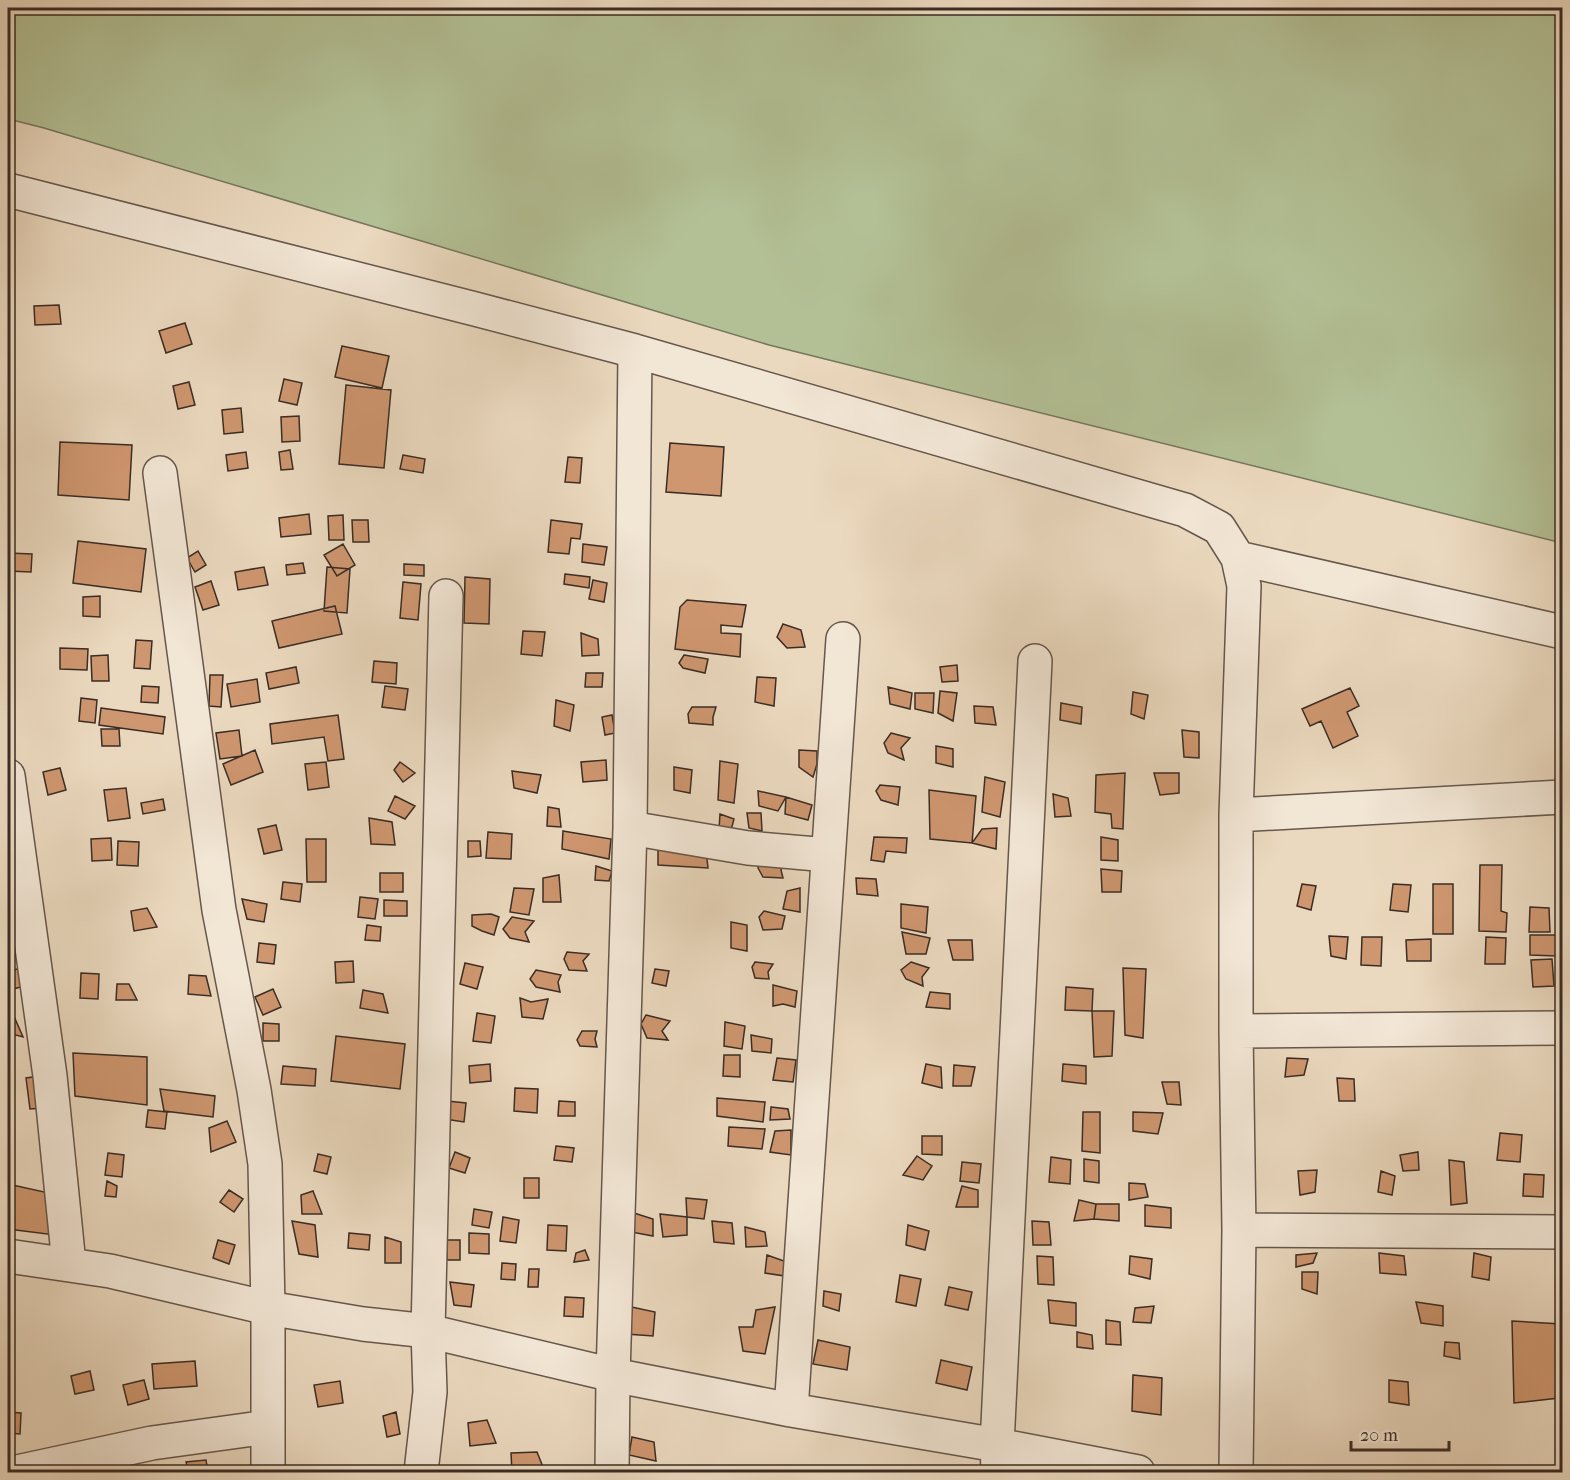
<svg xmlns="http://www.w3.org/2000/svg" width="1570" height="1480" font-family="'IM FELL French Canon',serif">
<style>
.green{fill:#b3c095;stroke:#76765d;stroke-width:1.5}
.building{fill:#cf9770;stroke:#3a2c25;stroke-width:1.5}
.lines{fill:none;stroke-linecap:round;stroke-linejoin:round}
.minor-casing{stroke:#66574c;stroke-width:36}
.minor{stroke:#f2e6d5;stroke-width:33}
</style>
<rect width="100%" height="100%" fill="#ebd9bf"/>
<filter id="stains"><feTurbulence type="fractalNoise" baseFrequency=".00333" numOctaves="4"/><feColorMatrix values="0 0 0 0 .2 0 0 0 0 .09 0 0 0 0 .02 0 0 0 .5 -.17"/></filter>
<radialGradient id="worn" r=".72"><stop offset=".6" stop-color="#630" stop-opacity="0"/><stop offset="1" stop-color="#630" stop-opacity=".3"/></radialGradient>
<!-- green -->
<path class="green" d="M8 8H1562V543L769 345 44 128 8 119Z"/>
<!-- building -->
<path class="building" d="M59 305 61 324 35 325 34 306Z
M185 323 192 344 166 353 159 331Z
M342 346 389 356 382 388 335 377Z
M284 379 302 383 297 405 279 401Z
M189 382 195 405 178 409 173 386Z
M346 385 391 390 384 468 339 464Z
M241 408 243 432 224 434 222 410Z
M299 416 300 441 282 442 281 417Z
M60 442 132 445 129 500 58 495Z
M670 443 724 447 721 496 666 492Z
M290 450 293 469 281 470 279 452Z
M246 452 248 468 228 471 226 455Z
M403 455 425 459 423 473 400 469Z
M568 457 582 458 580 483 565 482Z
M309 514 311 534 281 537 279 518Z
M343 515 344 540H329L328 516Z
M352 520H368L369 542H353Z
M551 520 582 524 580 539 571 538 569 554 548 552Z
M78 541 146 549 141 592 73 583Z
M343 544 355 565 337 576 324 555Z
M583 544 607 547 604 565 582 562Z
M198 551 206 565 195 572 187 558Z
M8 553 32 554 31 572 8 571Z
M303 563 305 573 287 575 286 565Z
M404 564 424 565V576L404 575Z
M264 567 268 585 238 590 235 572Z
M327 567 350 569 347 613 324 611Z
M565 574 590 577 589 588 564 584Z
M465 577 490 579 489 624 464 623Z
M593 580 607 583 604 602 589 599Z
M211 581 219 605 203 610 195 587Z
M403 582 421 584 418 620 400 618Z
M100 596V617L83 616V597Z
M687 600 746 605 742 627 721 625V633L741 634 740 657 675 649 680 607Z
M335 606 342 634 279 648 272 621Z
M783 624 801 630 805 647 787 648 777 637Z
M523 631 545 632 542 656 521 654Z
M581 633 598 639 599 655 582 656Z
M136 640 152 641 150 669 134 668Z
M60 648 88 649 87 670 60 669Z
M108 655 109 681H92L91 656Z
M684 655 708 659 705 673 683 668 679 663Z
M374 661 397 663 396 684 372 682Z
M957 665 958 681 942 682 940 667Z
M296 667 299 683 269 689 266 673Z
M586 673H603L602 687H585Z
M210 675H223L221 707 209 706Z
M757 677 776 678 774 706 755 702Z
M257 679 260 702 231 707 227 684Z
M142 686 159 687 158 703 141 702Z
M385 686 408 689 405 710 382 707Z
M888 687 912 693 910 709 890 704Z
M1350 688 1359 706 1347 712 1358 736 1333 748 1321 721 1310 726 1302 709Z
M940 691 957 693 953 721 938 713Z
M1133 692 1148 695 1144 719 1131 714Z
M915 693H934L933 713 915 709Z
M81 698 97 700 95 723 79 721Z
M556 700 574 705 570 731 554 726Z
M1061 703 1082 707 1081 724 1060 720Z
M974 706 993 707 996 725 975 723Z
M692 707H716L713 717V725L689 723 688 714Z
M101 708 165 717 163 734 99 725Z
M338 715 344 759 328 761 324 737 272 744 270 724Z
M612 715 615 733 605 735 602 717Z
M101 729H119L120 746H102Z
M239 730 242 756 220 759 216 733Z
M1182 730 1199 732V758L1184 757Z
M891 733 910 738 901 748 904 760 888 753 884 743Z
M936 746 953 749V767L936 763Z
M255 750 263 772 231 785 223 764Z
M799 750 817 751V764L813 777 799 767Z
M606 760 607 780 583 782 581 762Z
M720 761 738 764 734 803 718 800Z
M326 762 329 787 308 790 305 764Z
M400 762 415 773 403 782 394 770Z
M674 767 692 770 690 793 674 790Z
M60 768 66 790 48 795 43 772Z
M512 771 541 775 537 793 514 788Z
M1125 773 1123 829 1112 828 1111 814 1095 812 1096 775Z
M1154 773H1179V793L1160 795Z
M985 777 1005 782 1000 817 982 812Z
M880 785 900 787 898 805 881 800 876 791Z
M126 788 130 818 108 821 104 790Z
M929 790 976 796 972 843 930 839Z
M758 791 786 797 778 811 759 806Z
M1053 794 1068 798 1071 816 1055 817Z
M395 796 415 806 405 819 388 811Z
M786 797 812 805 808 820 785 814Z
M163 799 165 810 143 814 141 803Z
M548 807 559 809 561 827 547 826Z
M747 813H761L762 831 749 828Z
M720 814 734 819 730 834 719 829Z
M369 818 392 822 395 845 371 844Z
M276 825 282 850 264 854 258 829Z
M997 828 996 849 972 843 982 829Z
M563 831 611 839 609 859 562 849Z
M488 832 512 834 511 859 486 858Z
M874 837 907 838 906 853 886 851 884 862 871 860Z
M1101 837 1118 840V861L1101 860Z
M111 838 112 860 92 861 91 839Z
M306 839H326V882H307Z
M118 841 139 842 138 866 117 865Z
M468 841H480L481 856 468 857Z
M658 848 706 851 708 868 658 865Z
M760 860H785L781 870 783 878 763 877 758 868Z
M1480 865H1502L1501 911 1507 913 1506 932 1479 931Z
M596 866 612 871 609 881 595 880Z
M1101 869 1122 871 1121 892H1102Z
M380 873H403V892H380Z
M559 875 561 902H543V878Z
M856 878 876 879 878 896 857 894Z
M283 882 302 884 300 902 281 899Z
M1302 884 1316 886 1311 910 1297 906Z
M1393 884 1411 885 1408 912 1390 910Z
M1433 884H1453V934H1433Z
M514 888 534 889 529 915 510 912Z
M800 888V912L783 909 787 891Z
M360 897 378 899 375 919 358 917Z
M242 899 267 904 264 922 247 919Z
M384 900 407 901V916H384Z
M901 904 928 907 926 933 901 928Z
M1530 907 1549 908 1550 932H1529Z
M147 908 157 927 134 931 131 911Z
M764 911 785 916 782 929 763 930 759 917Z
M491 914 499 917 494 935 482 931 472 926V915Z
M512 917 534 921 525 932 529 942 510 938 503 929Z
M731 922 747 925V951L731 948Z
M367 925 381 927 380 941 365 940Z
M902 932 930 938 926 954H906Z
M1530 935H1557V956L1530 955Z
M1329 936 1348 937 1346 959 1331 956Z
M1362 937H1382L1381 966 1361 965Z
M1486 937 1506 938 1505 964H1485Z
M1431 939V961H1407L1406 940Z
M948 940H972L973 960H953Z
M259 943 276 945 274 964 257 962Z
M567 952 589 954 583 961 587 971 569 970 564 959Z
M1552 959 1554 986 1533 987 1531 960Z
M353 961 354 982 336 983 335 962Z
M755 962 773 964 768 972 769 979 755 978 752 967Z
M911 962 929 968 922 977 923 986 906 979 901 970Z
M465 963 483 967 477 989 460 984Z
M20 968 25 986 9 990 8 972Z
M1123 968 1146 969 1143 1038 1125 1035Z
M655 969 669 971 666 986 652 983Z
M536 970 561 975 558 982 560 992 536 987 530 979Z
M81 973 99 974 98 999 80 998Z
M189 975 206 976 211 996 188 994Z
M117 984H129L137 1000H116Z
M773 985 797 991 795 1007 783 1004 773 1006Z
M1066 987 1093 989 1092 1011 1065 1010Z
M273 989 281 1007 263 1015 255 997Z
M363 990 383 994 388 1013 360 1008Z
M930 992 950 994V1009L926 1007Z
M520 998 531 1002 548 999 543 1019 522 1017Z
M1092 1011H1114L1112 1056 1094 1057Z
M8 1012 13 1014 23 1037 8 1033Z
M477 1013 495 1016 491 1043 473 1041Z
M646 1015 670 1021 662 1031 668 1040 647 1038 641 1024Z
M725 1022 745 1026 742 1049 724 1046Z
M263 1023 279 1024V1041H263Z
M582 1031H597L595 1039 597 1047 580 1046 577 1040Z
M751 1035 772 1039 771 1053 752 1051Z
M336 1036 405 1044 400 1089 331 1081Z
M73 1053 147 1057V1105L75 1096Z
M724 1055H740V1077L723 1076Z
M777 1058 796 1060 793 1082 773 1080Z
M1287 1058 1308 1059 1304 1075 1285 1077Z
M490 1064 491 1081 470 1083 469 1066Z
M926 1064 941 1067 942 1088 922 1083Z
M1063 1064 1086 1066V1084L1062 1081Z
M954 1065 975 1067 971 1086H953Z
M283 1066 316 1069 315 1086 281 1084Z
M40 1076 43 1108 30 1109 26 1078Z
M1337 1078 1354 1079 1355 1101H1339Z
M1162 1082H1179L1181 1105 1167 1104Z
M515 1088 538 1089 537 1113 514 1111Z
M160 1089 215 1096 213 1117 164 1111Z
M717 1098 765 1102 763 1122 717 1116Z
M447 1101 466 1103 464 1122 445 1119Z
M559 1101 575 1102V1116H558Z
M771 1107 788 1109 790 1119 770 1120Z
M148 1110 167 1112 165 1129 146 1127Z
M1083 1112H1100V1153L1082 1151Z
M1133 1112 1163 1113 1158 1134 1133 1131Z
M227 1121 236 1142 211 1152 209 1128Z
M729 1127 765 1129 762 1149 728 1146Z
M8 1130H12V1156H8Z
M791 1130V1155L770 1152 775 1131Z
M1500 1133 1522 1135 1520 1162 1497 1160Z
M922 1136H942V1155L922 1154Z
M556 1146 574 1148 572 1162 554 1160Z
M455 1152 470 1158 465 1173 449 1168Z
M1418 1152 1419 1170 1403 1171 1400 1155Z
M108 1153 124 1155 122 1177 105 1175Z
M318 1154 331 1157 327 1174 314 1171Z
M917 1156 932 1166 923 1180 903 1175Z
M1051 1157 1071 1160 1070 1184 1049 1182Z
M1084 1159 1099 1161V1183L1084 1181Z
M1449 1160 1464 1162 1467 1203 1451 1205Z
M962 1162 981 1164 979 1183 960 1181Z
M1317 1170 1315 1192 1300 1195 1298 1171Z
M1381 1171 1395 1176 1392 1195 1378 1192Z
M1524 1174 1544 1175 1543 1197 1523 1196Z
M524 1178H539V1198H524Z
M107 1181 117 1186 116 1197 105 1196Z
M1129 1183 1145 1184 1148 1197 1129 1200Z
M8 1184 49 1193 55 1235 8 1229Z
M962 1186 978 1190V1207H956Z
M229 1190 243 1199 234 1212 220 1202Z
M313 1191 322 1214H302L301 1195Z
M686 1198 707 1200 704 1219 687 1217Z
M1079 1200 1096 1204 1094 1219 1074 1221Z
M1096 1204H1119V1221L1094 1219Z
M1145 1205 1171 1208V1228L1145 1226Z
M474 1209 492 1212 489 1228 472 1225Z
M634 1213 653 1219V1236L631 1232Z
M660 1214 687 1217V1235L663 1237Z
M503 1217 519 1220 516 1243 500 1241Z
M292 1221 315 1225 318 1257 299 1254Z
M712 1221 732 1223 734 1244 714 1242Z
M1032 1221 1049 1222 1051 1245H1033Z
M548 1225 567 1226 566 1251 547 1250Z
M908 1225 929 1231 925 1250 906 1245Z
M745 1227 765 1232 767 1246 746 1247Z
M349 1233 370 1235 369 1250 348 1248Z
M469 1233 489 1234V1254L469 1253Z
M385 1237 401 1242V1263H385Z
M218 1240 235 1245 229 1264 213 1258Z
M447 1240H460V1260H447Z
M585 1250 589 1260 574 1262 576 1253Z
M1317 1253 1313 1263 1296 1267V1255Z
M1379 1253 1404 1256 1406 1275 1380 1273Z
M1474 1253 1491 1257 1489 1280 1472 1277Z
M767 1255 784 1261 785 1276 765 1273Z
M1037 1256 1053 1257 1054 1285 1038 1284Z
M1130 1256 1152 1259 1150 1279 1129 1274Z
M502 1263 516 1264 515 1280 501 1279Z
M529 1269H539L538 1287H528Z
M1302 1272H1318L1317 1294 1302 1289Z
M900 1275 921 1279 916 1306 896 1302Z
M450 1282 474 1285 471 1307 454 1305Z
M949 1287 972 1292 968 1310 945 1305Z
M824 1291 841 1294 839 1311 823 1306Z
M565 1297 584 1298 583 1317 564 1316Z
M1048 1300 1076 1303V1326L1050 1323Z
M1416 1302 1443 1306V1326L1421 1323Z
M627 1306 655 1312 653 1336 626 1334Z
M1154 1306 1151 1323 1133 1322 1135 1308Z
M775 1307 765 1354 743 1351 739 1327H753L756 1310Z
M1106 1320 1120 1322 1121 1345 1106 1344Z
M1512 1321 1561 1324 1559 1398 1514 1403Z
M1077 1332 1092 1335 1093 1349 1077 1347Z
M818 1340 850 1347 847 1370 813 1364Z
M1445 1342 1459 1343 1460 1359 1444 1356Z
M941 1360 972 1367 967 1390 936 1383Z
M195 1361 197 1386 154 1389 152 1364Z
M90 1371 94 1390 75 1394 71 1376Z
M1133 1375 1162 1378 1161 1415 1132 1411Z
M144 1380 149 1399 128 1405 123 1385Z
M1389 1380 1408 1382 1409 1405 1389 1402Z
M340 1381 343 1403 318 1407 314 1385Z
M8 1412 21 1413 20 1434 8 1433Z
M396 1412 400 1434 387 1437 383 1416Z
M487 1420 496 1443 470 1446 468 1423Z
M632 1437 654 1442 656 1461 629 1455Z
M537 1452 545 1472H512L511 1453Z
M206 1460 208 1472H189L186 1462Z"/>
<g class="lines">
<defs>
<path id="minor" d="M8 190 475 309 635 351 1185 510 1219 528 1238 558 1244 586 1236 815V1031L1239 1230 1236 1472
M160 473 219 910 254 1090 265 1164 268 1308V1472
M1238 558 1562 632
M8 776 50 1076 69 1264
M1236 815 1562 797
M630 828 748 848 828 855
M1236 1031 1562 1028
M1239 1230 1562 1232
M8 1256 110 1271 268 1308 363 1324 428 1331 613 1375 791 1410 997 1445 1138 1472
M791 1410 843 639
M17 1472 152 1443 268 1427
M421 1472 430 1392 428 1331 446 596
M612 1472 613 1375 630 828 635 351
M998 1472 997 1445 1035 661"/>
</defs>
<!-- minor casing -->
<use href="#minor" class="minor-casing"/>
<!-- minor -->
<use href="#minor" class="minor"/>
</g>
<!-- margin -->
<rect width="1570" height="1480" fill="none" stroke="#ebd9bf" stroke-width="30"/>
<rect x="9" y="9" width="1552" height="1462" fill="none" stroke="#3a2c25" stroke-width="3"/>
<rect x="15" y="15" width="1540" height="1450" fill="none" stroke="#3a2c25" stroke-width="1.5"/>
<!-- scale -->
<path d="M1351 1441v9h98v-9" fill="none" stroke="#3a2c25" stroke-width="3"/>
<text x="1360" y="1441" font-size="18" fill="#3a2c25" stroke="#f2e6d5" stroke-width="4.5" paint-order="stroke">20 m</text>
<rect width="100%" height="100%" filter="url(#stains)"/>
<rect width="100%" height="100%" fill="url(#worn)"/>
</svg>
